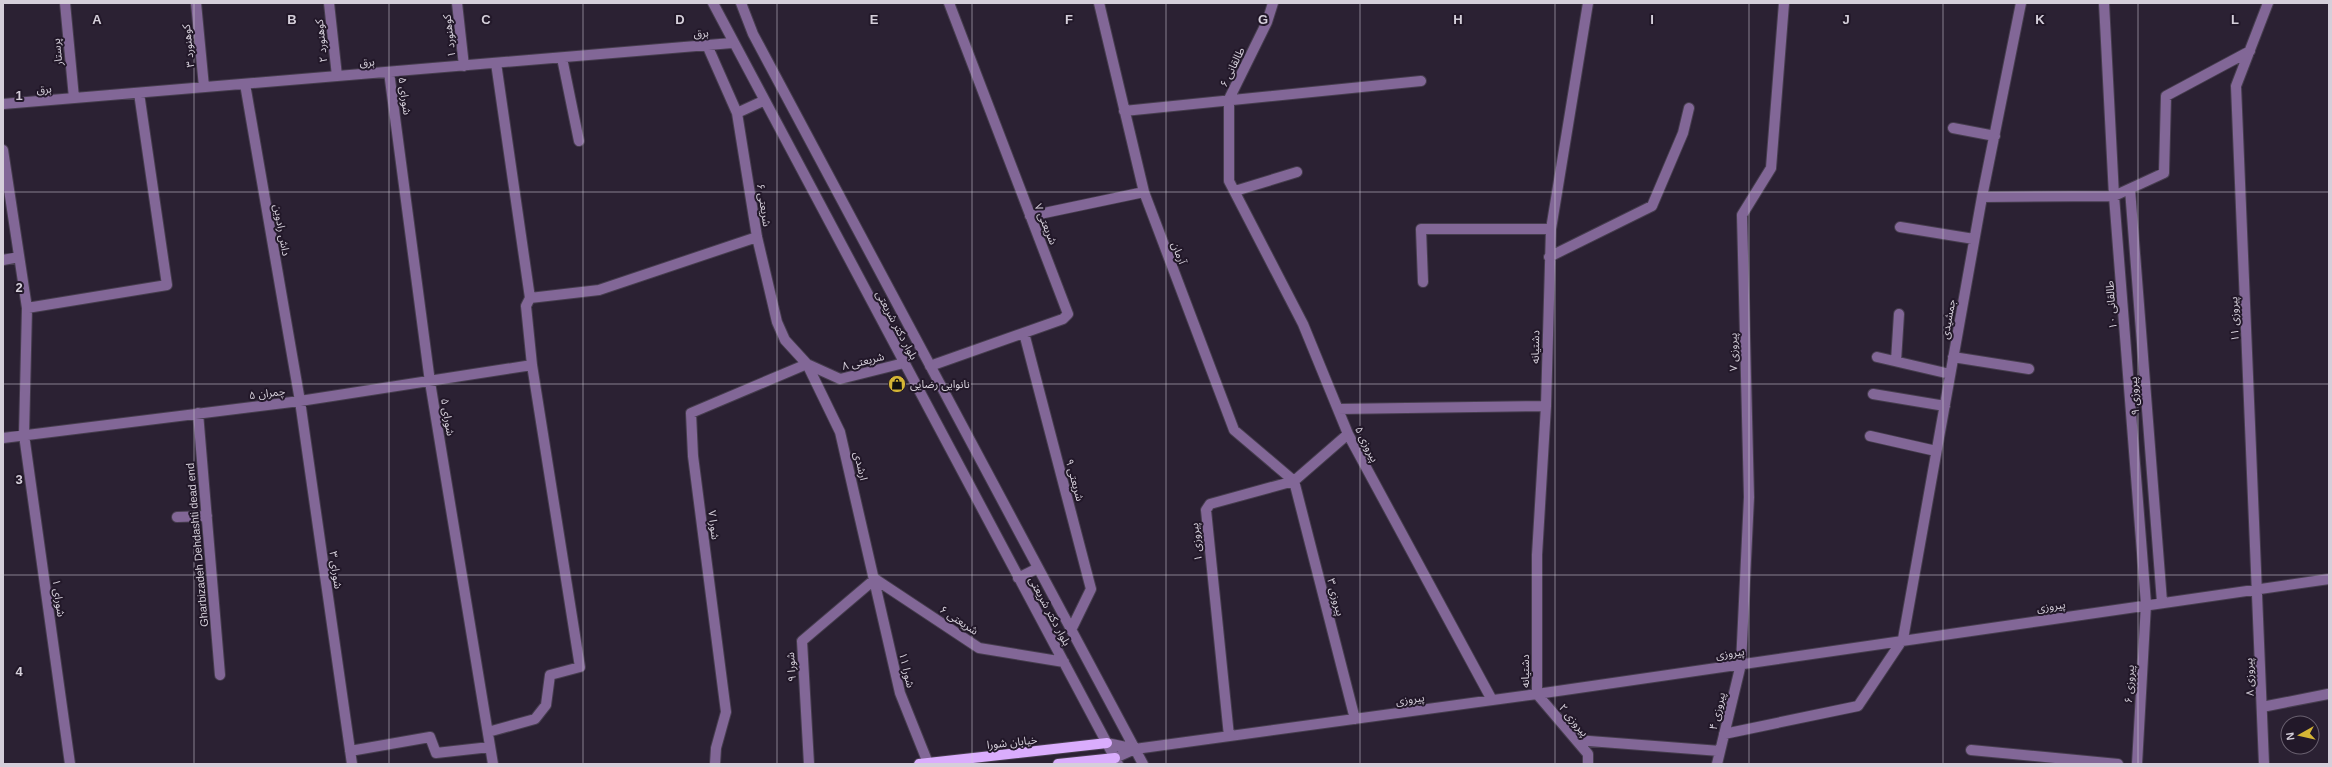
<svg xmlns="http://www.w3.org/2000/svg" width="2332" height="767" viewBox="0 0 2332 767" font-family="Arial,'Noto Sans Arabic',sans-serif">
  <rect width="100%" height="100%" fill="#2b2133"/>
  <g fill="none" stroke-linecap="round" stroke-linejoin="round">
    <defs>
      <path id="minor" d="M65 3 74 98
        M196 3 204 87
        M329 3 337 76
        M457 3 464 66
        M713 3 1118 764
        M741 3 753 34 1143 764
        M1099 3 1144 192 1234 430 1294 481 1355 719
        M1273 3 1267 22 1229 99V181L1303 324 1348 434 1492 700
        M2104 3 2114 196 2146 604 2137 764
        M707 45 737 113 757 237 777 322 785 340 807 364 840 432 900 693 928 763
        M562 58 579 141
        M389 72 430 382 493 764
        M245 84 300 401 352 764
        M3 104 732 43
        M1124 111 1421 81
        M737 113 763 101
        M1953 128 1995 136
        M3 150 27 308 24 435 70 764
        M2130 189 2162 602
        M1235 191 1297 172
        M1982 197 2114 196 2164 173 2166 96 2250 51
        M1030 216 1144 192
        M1900 227 1974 239
        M1549 257 1652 206 1683 133 1689 108
        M3 260 19 257
        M1423 282 1421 229H1551
        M530 298 599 290 757 237
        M27 308 167 285 139 93
        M1024 333 1091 589 1071 630
        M1877 357 1950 374
        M1953 357 2029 369
        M1896 361 1899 314
        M807 364 840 379 904 363
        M930 366 1063 319 1068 314 949 3
        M1873 394 1945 406
        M1338 409 1546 406
        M198 413 220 675
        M1870 436 1936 451
        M3 438 300 401 532 365
        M177 517 207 516
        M1018 578 1038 568
        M875 579 979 648 1064 662
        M2262 707 2328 694
        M488 732 535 719 546 705 550 675 580 667 532 365 526 306 530 298 496 63
        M1724 734 1858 706 1903 639 1982 197 2021 3
        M1229 736 1206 510 1210 504 1294 481 1348 434
        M1576 740 1720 751
        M1107 743 1135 749
        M1971 750 2118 764
        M350 751 430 737 436 753 490 747
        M1115 758 1135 749 1537 694 2329 579
        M715 764 716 748 726 712 693 456 691 413 807 364
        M809 764 802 641 875 579
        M1588 764V754L1537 694V555L1546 406 1551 229 1588 3
        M1717 764 1741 664 1749 497 1742 215 1771 168 1784 3
        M2264 764 2236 86 2268 3"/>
      <path id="major" d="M919 764 1107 743
        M1058 764 1115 758"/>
    </defs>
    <use href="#minor" stroke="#463d4e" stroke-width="12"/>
    <use href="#major" stroke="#463d4e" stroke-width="12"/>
    <use href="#minor" stroke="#826797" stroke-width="10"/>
    <use href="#major" stroke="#daadfd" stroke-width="10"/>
  </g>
  <path fill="none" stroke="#d5cfda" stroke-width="1" stroke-opacity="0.55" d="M194 3V764M389 3V764M583 3V764M777 3V764M972 3V764M1166 3V764M1360 3V764M1555 3V764M1749 3V764M1943 3V764M2138 3V764M3 192H2329M3 384H2329M3 575H2329"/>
  <defs>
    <symbol id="shop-disc" viewBox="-11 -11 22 22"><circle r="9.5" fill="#d5b535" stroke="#221829"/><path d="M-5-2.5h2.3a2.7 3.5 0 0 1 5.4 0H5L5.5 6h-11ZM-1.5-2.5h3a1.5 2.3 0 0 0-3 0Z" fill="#111"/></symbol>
  </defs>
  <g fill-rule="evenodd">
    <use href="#shop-disc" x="887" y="374" width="20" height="20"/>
  </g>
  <g text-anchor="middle" stroke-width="4" stroke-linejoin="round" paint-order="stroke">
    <g font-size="11" fill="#d5cfda" stroke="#221829">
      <text transform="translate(701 33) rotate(-5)" y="4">برق</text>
      <text transform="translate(449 36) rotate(-97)" y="4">کوهنورد ۱</text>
      <text transform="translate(321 41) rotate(-96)" y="4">کوهنورد ۲</text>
      <text transform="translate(188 46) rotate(-96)" y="4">کوهنورد ۳</text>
      <text transform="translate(57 52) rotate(-96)" y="4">پرستار</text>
      <text transform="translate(367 62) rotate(-5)" y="4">برق</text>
      <text transform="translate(1232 67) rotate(-64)" y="4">طالقانی ۶</text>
      <text transform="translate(44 89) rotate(-5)" y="4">برق</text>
      <text transform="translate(405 96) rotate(82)" y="4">شورای ۵</text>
      <text transform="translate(764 205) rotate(81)" y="4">شریعتی ۶</text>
      <text transform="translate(1046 224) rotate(68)" y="4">شریعتی ۷</text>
      <text transform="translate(282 230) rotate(80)" y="4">داش رادوین</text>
      <text transform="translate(1179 253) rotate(69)" y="4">آرمان</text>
      <text transform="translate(2111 305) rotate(-94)" y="4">طالقانی ۱۰</text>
      <text transform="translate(1948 319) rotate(-80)" y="4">جمشیدی</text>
      <text transform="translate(2234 319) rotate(-92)" y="4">پیروزی ۱۱</text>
      <text transform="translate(897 325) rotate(62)" y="4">بلوار دکتر شریعتی</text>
      <text transform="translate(1535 347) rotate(-89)" y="4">دشتیانه</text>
      <text transform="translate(1733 352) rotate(-91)" y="4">پیروزی ۷</text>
      <text transform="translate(863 361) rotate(-14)" y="4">شریعتی ۸</text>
      <text transform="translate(267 393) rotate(-7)" y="4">چمران ۵</text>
      <text transform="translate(2134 396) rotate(-94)" y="4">پیروزی ۹</text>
      <text transform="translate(448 417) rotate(81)" y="4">شورای ۵</text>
      <text transform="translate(1367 444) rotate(63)" y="4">پیروزی ۵</text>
      <text transform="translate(861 466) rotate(77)" y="4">ارشدی</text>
      <text transform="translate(1075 480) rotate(75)" y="4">شریعتی ۹</text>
      <text transform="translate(714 525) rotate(83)" y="4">شورا ۷</text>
      <text transform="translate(1196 542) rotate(-96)" y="4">پیروزی ۱</text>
      <text transform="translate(197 545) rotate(-95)" y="4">Gharbizadeh Dehdashti dead end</text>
      <text transform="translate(336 570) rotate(82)" y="4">شورای ۳</text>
      <text transform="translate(1336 597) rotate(75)" y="4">پیروزی ۳</text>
      <text transform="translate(59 598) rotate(82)" y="4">شورای ۱</text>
      <text transform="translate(2051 606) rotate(-8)" y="4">پیروزی</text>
      <text transform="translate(1050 611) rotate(62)" y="4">بلوار دکتر شریعتی</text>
      <text transform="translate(959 620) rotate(33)" y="4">شریعتی ۶</text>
      <text transform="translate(1730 653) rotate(-8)" y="4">پیروزی</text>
      <text transform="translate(791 667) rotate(-94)" y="4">شورا ۹</text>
      <text transform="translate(907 670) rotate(77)" y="4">شورا ۱۱</text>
      <text transform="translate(1525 671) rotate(-90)" y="4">دشتیانه</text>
      <text transform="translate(2249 677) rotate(-92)" y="4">پیروزی ۸</text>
      <text transform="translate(2129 684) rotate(-87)" y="4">پیروزی ۶</text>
      <text transform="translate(1410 699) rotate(-8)" y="4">پیروزی</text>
      <text transform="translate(1717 711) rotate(-77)" y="4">پیروزی ۴</text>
      <text transform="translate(1574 720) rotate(50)" y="4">پیروزی ۲</text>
      <text transform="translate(1012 742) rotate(-6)" y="4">خیابان شورا</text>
    </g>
    <g font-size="11" fill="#d5cfda" stroke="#221829" text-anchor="start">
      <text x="910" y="388">نانوایی رضایی</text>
    </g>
  </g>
  <g font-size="13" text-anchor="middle" font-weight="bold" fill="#d5cfda" stroke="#221829" stroke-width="4" stroke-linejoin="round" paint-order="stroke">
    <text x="97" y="24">A</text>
    <text x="292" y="24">B</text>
    <text x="486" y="24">C</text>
    <text x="680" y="24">D</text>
    <text x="874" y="24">E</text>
    <text x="1069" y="24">F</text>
    <text x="1263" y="24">G</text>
    <text x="1458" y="24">H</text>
    <text x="1652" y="24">I</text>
    <text x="1846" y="24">J</text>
    <text x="2040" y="24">K</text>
    <text x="2235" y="24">L</text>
    <text x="19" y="100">1</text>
    <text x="19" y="292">2</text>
    <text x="19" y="484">3</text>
    <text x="19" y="676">4</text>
  </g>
  <rect width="2332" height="767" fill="none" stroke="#d5cfda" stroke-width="8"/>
  <g transform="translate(2300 735) rotate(262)"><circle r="19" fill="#221829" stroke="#6a6170"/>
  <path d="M0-3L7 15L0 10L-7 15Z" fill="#d5b535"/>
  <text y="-6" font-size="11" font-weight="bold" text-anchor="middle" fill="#d5cfda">N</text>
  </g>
</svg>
